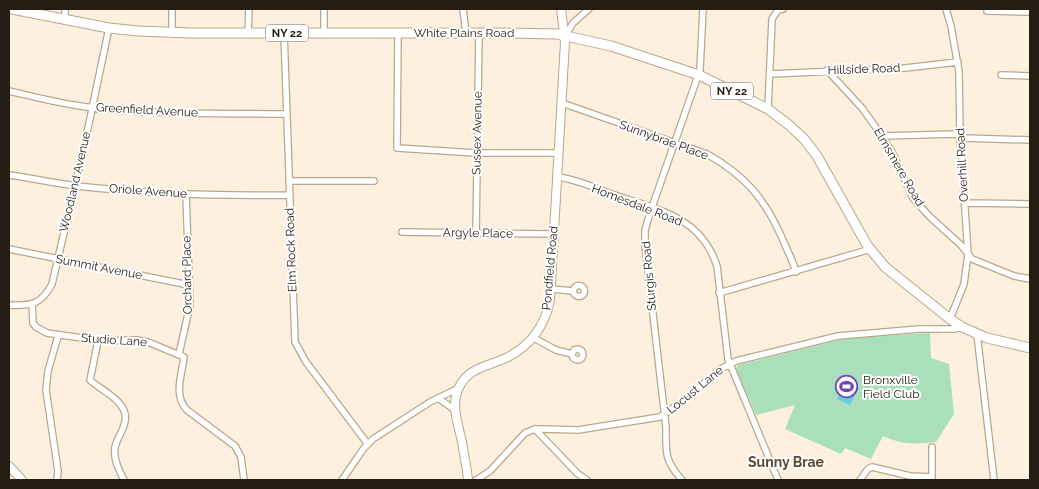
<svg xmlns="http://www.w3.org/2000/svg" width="1039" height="489" viewBox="0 0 1039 489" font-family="Raleway,sans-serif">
  <rect width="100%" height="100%" fill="#fdf0de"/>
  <path fill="#a9dfba" d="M930 333 931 358 949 364 954 414 936 442C914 444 903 445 883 436L871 459 845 448 841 454 785 429 795 405 756 415 736 369 738 365 848 338Z"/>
  <path fill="#67cce8" d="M844 381 859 387 850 405 837 399Z"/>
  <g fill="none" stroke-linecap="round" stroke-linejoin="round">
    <defs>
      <path id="street" d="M65 9V20
        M324 9V33
        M463 9 466 33
        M946 9 951 26 959 72 960 136 968 254 964 284 950 319
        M987 11 1030 12
        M172 32V9
        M248 33 249 9
        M284 33 295 342 306 362 367 443
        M398 33 397 148 476 153H559
        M565 36 573 23 589 9
        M827 70 862 108 882 136 893 154 913 198 929 216 961 245 972 259 1014 276 1030 279
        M770 74 905 68 958 62
        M1001 75 1030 76
        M9 91C35 97 61 104 87 107 153 115 220 113 286 114
        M562 103 707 154C746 176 765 199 783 240 787 250 793 261 796 272
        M768 109 772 19 778 10 783 9
        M882 136 956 134 964 138 1030 140
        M9 175C31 178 54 183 77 186 147 194 218 196 289 195
        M558 177C575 179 593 187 609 193 636 203 669 209 692 228 704 238 712 251 717 266L728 359 778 480
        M289 181H374
        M965 203 1030 204
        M402 232 553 234
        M476 233 479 33
        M9 249 189 285
        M573.5 291a5.5 5.5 0 1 1 11 0a5.5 5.5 0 1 1-11 0Z
        M551 289 573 291
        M719 293 871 249
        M32 304 33 323 36 327 47 333 103 341 137 340 148 342 184 357C182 374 173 396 187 410L235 446 241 457 244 480
        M9 305C31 306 41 305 52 284L84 147 109 28
        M977 334 994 480
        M532 337 556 350 572 354 573 358 577 360 581 359 583 356 582 351 578 349 574 350 572 354
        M98 341 90 380C100 389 112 394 120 404 133 420 119 432 115 447 113 459 119 470 124 480
        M179 354 190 305 186 194
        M438 398 455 410
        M535 429 578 474 587 480
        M932 447V480
        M57 480 58 471 46 390 48 371 58 336
        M342 480 364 448 373 439 430 402 459 388
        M476 480 490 471 525 433 535 429H544L578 430 660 417 690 396 719 370 736 361 838 336 919 329H955L962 327
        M682 480C664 460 666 452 666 427L645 245V230L650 213 700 70 703 9
        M860 480 868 469 872 467 910 476 932 477"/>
      <path id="secondary" d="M9 466 22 480
        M468 480C467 468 464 455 462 442 459 428 453 411 456 396 463 367 486 368 508 357 531 345 545 325 550 300L565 42 561 9"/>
      <path id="primary" d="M12 9 109 28 138 31 191 33H507L557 34 611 46 699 75 768 109 789 125 804 139 817 156 867 245 885 267 950 319 962 327 987 338 1030 348"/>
    </defs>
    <use href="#street" stroke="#baa78a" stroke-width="8"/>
    <use href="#secondary" stroke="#baa78a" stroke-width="10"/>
    <use href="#primary" stroke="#baa78a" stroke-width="11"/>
    <use href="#street" stroke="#fff" stroke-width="5.5"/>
    <use href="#secondary" stroke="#fff" stroke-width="8"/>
    <use href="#primary" stroke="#fff" stroke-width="9"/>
  </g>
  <defs>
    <symbol id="stadium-ring" viewBox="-11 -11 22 22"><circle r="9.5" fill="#fff" stroke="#7244bc" stroke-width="1.5"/><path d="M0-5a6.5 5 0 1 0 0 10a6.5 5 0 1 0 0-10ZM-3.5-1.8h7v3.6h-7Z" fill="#7244bc"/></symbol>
  </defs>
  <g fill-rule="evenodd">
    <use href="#stadium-ring" x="834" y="374" width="25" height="25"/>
  </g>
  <g text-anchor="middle" stroke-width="4" stroke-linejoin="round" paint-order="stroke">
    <g fill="#fff" stroke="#666159" stroke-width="1">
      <rect x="266" y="24.5" width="42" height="17" rx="4"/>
      <rect x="711" y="82.5" width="42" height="17" rx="4"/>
    </g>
    <g font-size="11" font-weight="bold" fill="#251d12">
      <text x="287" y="37">NY 22</text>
      <text x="732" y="95">NY 22</text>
    </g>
    <g font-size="12" fill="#251d12" stroke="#fff">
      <text x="464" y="37">White Plains Road</text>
      <text transform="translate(864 69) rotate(-2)" y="4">Hillside Road</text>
      <text transform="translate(147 110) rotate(3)" y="4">Greenfield Avenue</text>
      <text transform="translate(477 133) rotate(-89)" y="4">Sussex Avenue</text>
      <text transform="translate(664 140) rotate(20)" y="4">Sunnybrae Place</text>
      <text transform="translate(962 165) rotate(-93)" y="4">Overhill Road</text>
      <text transform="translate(899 167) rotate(60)" y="4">Elmsmere Road</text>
      <text transform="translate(75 182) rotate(-77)" y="4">Woodland Avenue</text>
      <text transform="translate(148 191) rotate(4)" y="4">Oriole Avenue</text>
      <text transform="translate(637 205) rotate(21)" y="4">Homesdale Road</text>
      <text transform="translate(478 233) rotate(1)" y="4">Argyle Place</text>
      <text transform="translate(291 250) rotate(-92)" y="4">Elm Rock Road</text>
      <text transform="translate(99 267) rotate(11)" y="4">Summit Avenue</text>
      <text transform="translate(550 268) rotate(-85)" y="4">Pondfield Road</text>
      <text transform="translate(187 275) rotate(-91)" y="4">Orchard Place</text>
      <text transform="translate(649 276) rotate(-95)" y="4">Sturgis Road</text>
      <text transform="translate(114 340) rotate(4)" y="4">Studio Lane</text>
      <text transform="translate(695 390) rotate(-39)" y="4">Locust Lane</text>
    </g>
    <g font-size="12" fill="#251d12" stroke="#fff" text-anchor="start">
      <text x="863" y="384">Bronxville<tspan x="863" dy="14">Field Club</tspan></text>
    </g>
    <g font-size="14" font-weight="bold" fill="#5b4a30" stroke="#fff">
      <text x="786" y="467">Sunny Brae</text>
    </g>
  </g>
  <rect width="1039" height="489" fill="none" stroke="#251d12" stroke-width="20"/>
</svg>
